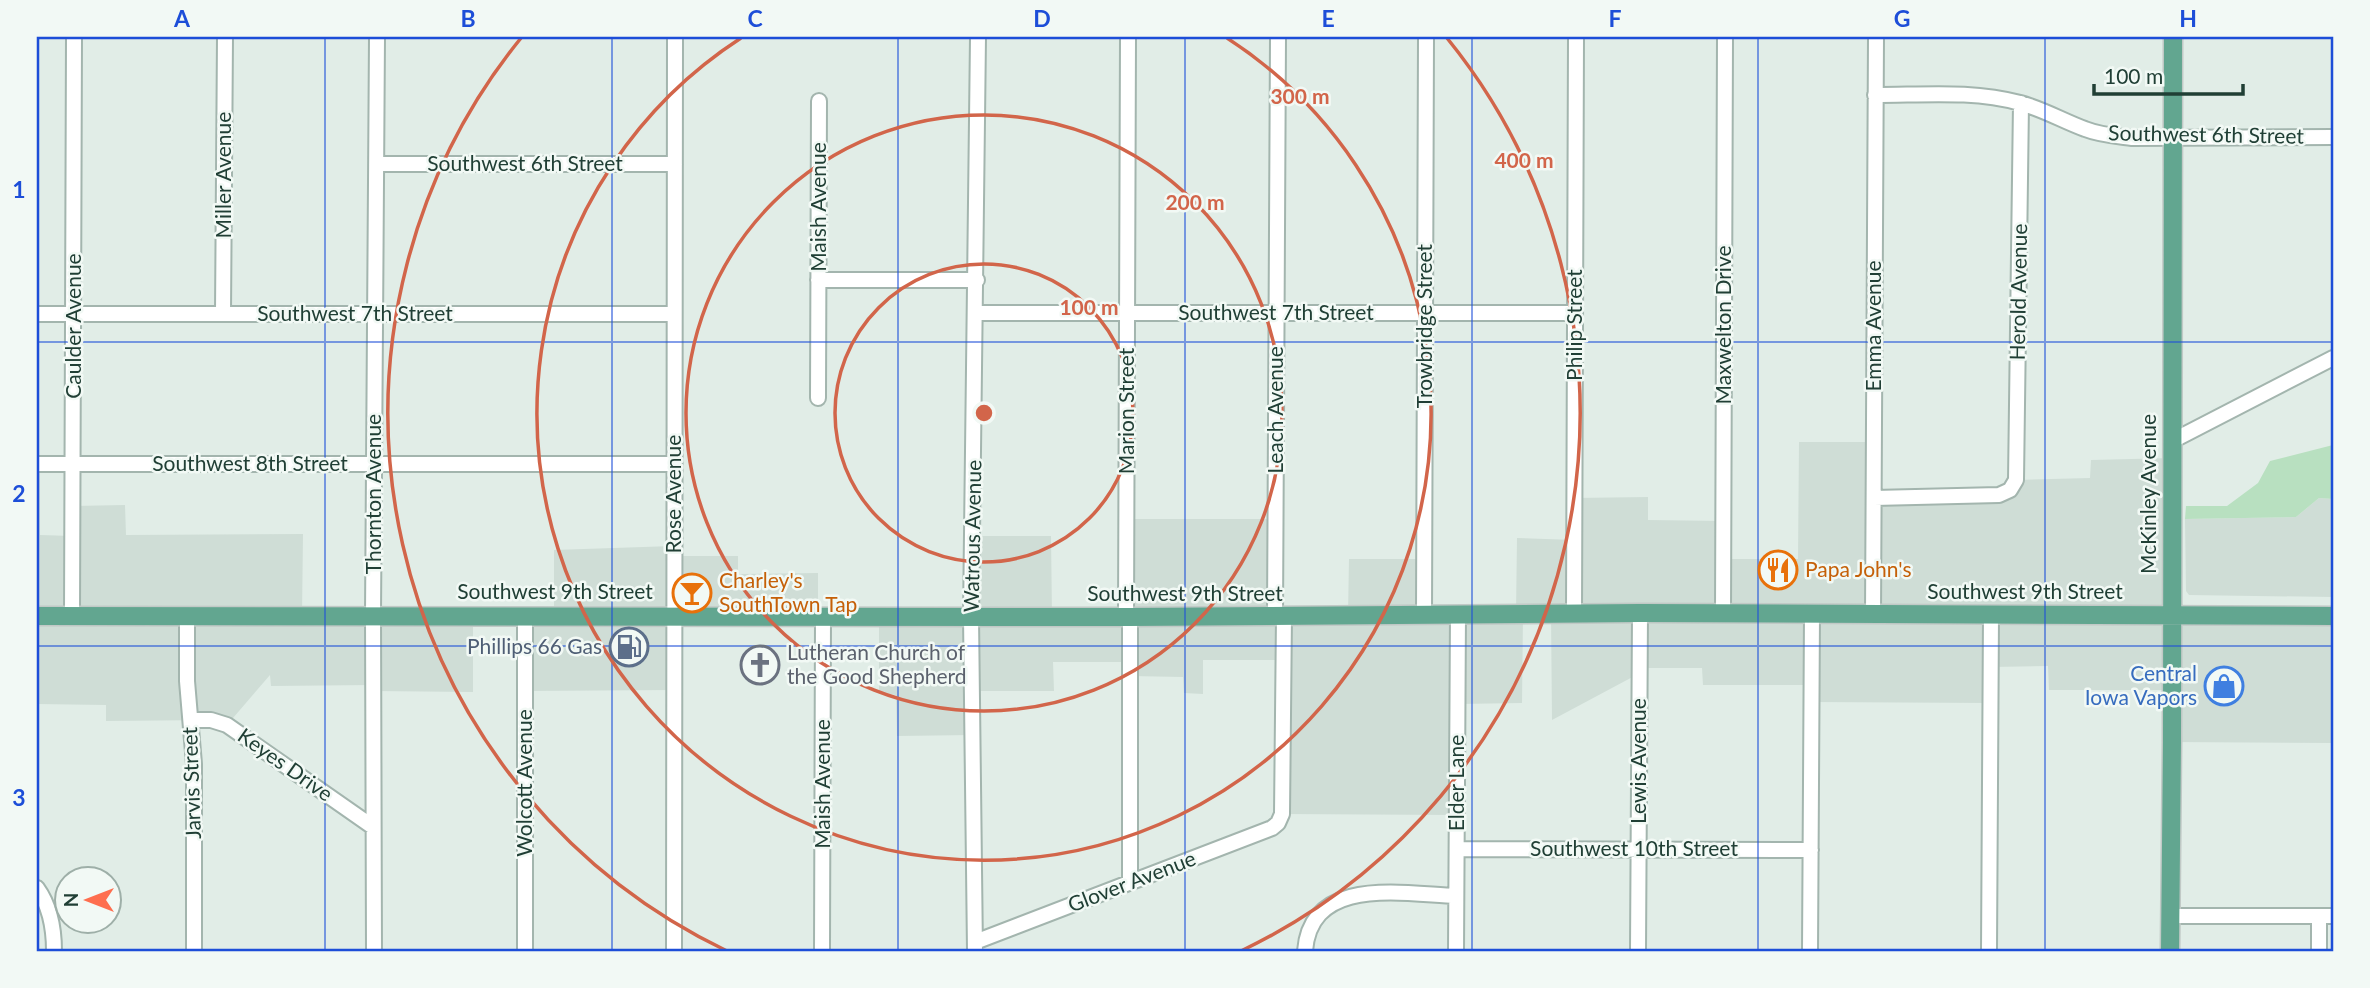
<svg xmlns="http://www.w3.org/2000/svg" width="2370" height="988" viewBox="0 0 2370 988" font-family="Lato,sans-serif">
  <rect width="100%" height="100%" fill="#e1ede7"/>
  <path fill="#cfddd6" d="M1799 442H1874V498L1999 495 2016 480 2090 478 2091 460 2172 458V615L2333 616V743L2172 742V690H2049L2048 666 1991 667 1990 703 1812 702 1811 685H1703L1702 668H1640V673L1552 720 1551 614H1523L1522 703 1458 704 1457 815 1282 814 1283 660H1203V694L1184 693 1183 677 1130 676 1129 662H1053L1054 691H972V735L897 736 896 695 879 693V616L971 617 973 536H1051L1052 617H1126L1127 519H1276L1275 616 1348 615 1349 559H1424V614L1516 613 1517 538 1574 540V498L1648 497V520L1723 521 1724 559H1798Z
    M37 464H40V535L72 536 73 506 125 505 126 535 303 534 302 615H473V692L373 691 372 685 271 686 270 675 227 725 211 720 106 721V705L37 704Z
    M2319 498 2333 499V597L2189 595 2186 591 2185 519 2296 517Z
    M673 546 674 556H738V574L818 573V616H673V690L525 691V615H554V550Z"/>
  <path fill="#b8e0c0" d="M2333 445V499L2319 498 2296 517 2185 519 2186 506H2227L2258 483 2270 461Z"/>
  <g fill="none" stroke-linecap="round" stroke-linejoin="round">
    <defs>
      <path id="minor" d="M1875 95C1924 95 1973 90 2020 103 2043 109 2063 121 2085 129 2100 135 2116 136 2132 138L2333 137
        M376 164H675
        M818 280H977
        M223 313 225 37
        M976 313H1575
        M37 314H674
        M818 398 819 101
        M2172 441 2333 358
        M37 464H674
        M1874 498 1999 495 2010 490 2016 480 2021 103
        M1574 613 1576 37
        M1424 614 1426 37
        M1723 614 1725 37
        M72 615 74 37
        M187 615V681L194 764V951
        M1873 615 1876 37
        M1275 616 1278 37
        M1126 617 1128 37
        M1130 617V882
        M191 720H211L227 725 373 827
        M1457 849 1811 850
        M37 888C50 906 54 930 54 951
        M2170 916H2333
        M975 942 1272 828 1278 823 1282 814 1284 616
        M374 951 373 615 377 37
        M525 951V615
        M674 951 675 37
        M822 951 823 616
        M975 951 971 617 978 37
        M1305 951C1311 875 1403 894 1456 896
        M1456 951 1458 614
        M1638 951 1640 613
        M1810 951 1812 614
        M1989 951 1991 615
        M2319 951V916"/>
      <path id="major" d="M37 616 1130 617 1640 613 2333 616
        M2170 951 2172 742 2173 37"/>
    </defs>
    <use href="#minor" stroke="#a3b5ae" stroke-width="18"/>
    <use href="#major" stroke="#c1c9c6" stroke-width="21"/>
    <use href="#minor" stroke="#fff" stroke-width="14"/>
    <use href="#major" stroke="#62a690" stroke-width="18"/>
  </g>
  <path fill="none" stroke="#1d4ed8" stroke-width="2" stroke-opacity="0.55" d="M325 37V951M612 37V951M898 37V951M1185 37V951M1472 37V951M1758 37V951M2045 37V951M37 342H2333M37 646H2333"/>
  <g fill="none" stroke="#d2654a" stroke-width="3.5">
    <circle cx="984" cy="413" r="149"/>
    <circle cx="984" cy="413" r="298"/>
    <path d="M1227 38A447 447 0 1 1 741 38"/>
    <path d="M727 951A596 596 0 0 1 521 38M1447 38A596 596 0 0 1 1241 951"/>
  </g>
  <defs>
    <symbol id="restaurant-ring" viewBox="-11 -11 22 22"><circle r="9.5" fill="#f2f9f5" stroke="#e8710a" stroke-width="1.5"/><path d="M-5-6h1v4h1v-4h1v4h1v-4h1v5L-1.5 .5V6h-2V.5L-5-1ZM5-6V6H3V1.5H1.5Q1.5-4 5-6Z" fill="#e8710a"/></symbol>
    <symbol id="bar-ring" viewBox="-11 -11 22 22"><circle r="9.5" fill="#f2f9f5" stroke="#e8710a" stroke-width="1.5"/><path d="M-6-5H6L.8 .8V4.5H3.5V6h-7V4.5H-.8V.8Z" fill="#e8710a"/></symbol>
    <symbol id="fuel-ring" viewBox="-11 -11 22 22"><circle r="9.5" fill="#f2f9f5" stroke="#5c6f8a" stroke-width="1.5"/><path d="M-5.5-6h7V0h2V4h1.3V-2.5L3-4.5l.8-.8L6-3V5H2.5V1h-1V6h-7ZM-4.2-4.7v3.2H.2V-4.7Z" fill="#5c6f8a"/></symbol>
    <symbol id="church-ring" viewBox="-11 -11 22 22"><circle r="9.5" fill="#f2f9f5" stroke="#6b7280" stroke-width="1.5"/><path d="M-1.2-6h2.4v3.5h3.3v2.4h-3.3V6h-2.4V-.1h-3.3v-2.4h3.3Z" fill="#6b7280"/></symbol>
    <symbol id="shop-ring" viewBox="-11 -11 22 22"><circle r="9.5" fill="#f2f9f5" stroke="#3f7fe0" stroke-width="1.5"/><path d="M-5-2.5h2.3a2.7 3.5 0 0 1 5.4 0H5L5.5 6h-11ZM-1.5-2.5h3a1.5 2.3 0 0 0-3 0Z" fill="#3f7fe0"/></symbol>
  </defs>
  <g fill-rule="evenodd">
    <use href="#restaurant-ring" x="1756" y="548" width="44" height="44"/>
    <use href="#bar-ring" x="670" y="571" width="44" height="44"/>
    <use href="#fuel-ring" x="607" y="625" width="44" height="44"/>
    <use href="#church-ring" x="738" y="643" width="44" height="44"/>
    <use href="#shop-ring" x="2202" y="664" width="44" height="44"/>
  </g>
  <g text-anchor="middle" stroke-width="5" stroke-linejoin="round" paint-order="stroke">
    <g font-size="21" fill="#203f35" stroke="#f2f9f5">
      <text transform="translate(2206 135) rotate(1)" y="7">Southwest 6th Street</text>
      <text x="525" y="171">Southwest 6th Street</text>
      <text transform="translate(224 175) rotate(-90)" y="7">Miller Avenue</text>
      <text transform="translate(819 207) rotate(-90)" y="7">Maish Avenue</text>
      <text transform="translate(2019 292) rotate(-89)" y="7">Herold Avenue</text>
      <text x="1276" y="320">Southwest 7th Street</text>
      <text x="355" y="321">Southwest 7th Street</text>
      <text transform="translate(1575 325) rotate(-90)" y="7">Philip Street</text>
      <text transform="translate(1724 325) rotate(-90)" y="7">Maxwelton Drive</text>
      <text transform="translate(74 326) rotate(-90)" y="7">Caulder Avenue</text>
      <text transform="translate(1425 326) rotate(-90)" y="7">Trowbridge Street</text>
      <text transform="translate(1874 326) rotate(-90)" y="7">Emma Avenue</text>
      <text transform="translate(1276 410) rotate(-90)" y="7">Leach Avenue</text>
      <text transform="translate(1127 411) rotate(-90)" y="7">Marion Street</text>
      <text x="250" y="471">Southwest 8th Street</text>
      <text transform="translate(374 494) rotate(-90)" y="7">Thornton Avenue</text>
      <text transform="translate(674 494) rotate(-90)" y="7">Rose Avenue</text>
      <text transform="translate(2149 494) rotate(-90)" y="7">McKinley Avenue</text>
      <text transform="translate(973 536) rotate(-89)" y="7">Watrous Avenue</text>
      <text x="555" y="599">Southwest 9th Street</text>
      <text x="2025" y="599">Southwest 9th Street</text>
      <text x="1185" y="601">Southwest 9th Street</text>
      <text transform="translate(1639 761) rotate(-90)" y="7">Lewis Avenue</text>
      <text transform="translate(285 765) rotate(35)" y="7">Keyes Drive</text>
      <text transform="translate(192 783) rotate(-92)" y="7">Jarvis Street</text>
      <text transform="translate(525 783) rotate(-90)" y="7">Wolcott Avenue</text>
      <text transform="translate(1457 783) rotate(-90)" y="7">Elder Lane</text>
      <text transform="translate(823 784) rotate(-90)" y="7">Maish Avenue</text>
      <text x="1634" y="856">Southwest 10th Street</text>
      <text transform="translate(1132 882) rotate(-21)" y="7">Glover Avenue</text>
    </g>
    <g font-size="21" fill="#c56008" stroke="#f2f9f5" text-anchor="start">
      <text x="1805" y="577">Papa John's</text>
      <text x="719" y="588">Charley's<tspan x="719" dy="24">SouthTown Tap</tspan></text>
    </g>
    <g font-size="21" fill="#4e5e75" stroke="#f2f9f5" text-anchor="end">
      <text x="602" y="654">Phillips 66 Gas</text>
    </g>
    <g font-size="21" fill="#5b616d" stroke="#f2f9f5" text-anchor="start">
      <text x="787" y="660">Lutheran Church of<tspan x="787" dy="24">the Good Shepherd</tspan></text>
    </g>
    <g font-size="21" fill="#366cbe" stroke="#f2f9f5" text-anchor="end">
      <text x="2197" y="681">Central<tspan x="2197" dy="24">Iowa Vapors</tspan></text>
    </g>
  </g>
  <circle cx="984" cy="413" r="10" fill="#d2654a" stroke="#f2f9f5" stroke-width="3.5"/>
  <g font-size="21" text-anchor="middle" font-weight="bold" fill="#d2654a" stroke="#f2f9f5" stroke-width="5" stroke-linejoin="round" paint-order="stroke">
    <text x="1300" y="104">300 m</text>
    <text x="1524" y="168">400 m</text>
    <text x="1195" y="210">200 m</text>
    <text x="1089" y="315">100 m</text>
  </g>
  <rect width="2370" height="988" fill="none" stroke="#f2f9f5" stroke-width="77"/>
  <g transform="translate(88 900) rotate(270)"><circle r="33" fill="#f2f9f5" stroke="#9eafa8" stroke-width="2"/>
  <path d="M0-5L12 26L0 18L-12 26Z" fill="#fe6e4f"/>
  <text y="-10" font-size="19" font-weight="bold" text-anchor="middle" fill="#203f35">N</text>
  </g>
  <path d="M2094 84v10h149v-10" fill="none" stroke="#203f35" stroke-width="3.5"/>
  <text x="2104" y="84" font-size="21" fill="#203f35" stroke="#f2f9f5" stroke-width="5" paint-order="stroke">100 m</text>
  <rect x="38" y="38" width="2294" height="912" fill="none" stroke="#1d4ed8" stroke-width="2.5"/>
  <g font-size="23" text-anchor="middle" font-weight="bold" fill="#1d4ed8">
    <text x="182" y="27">A</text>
    <text x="468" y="27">B</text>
    <text x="755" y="27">C</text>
    <text x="1042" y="27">D</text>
    <text x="1328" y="27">E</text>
    <text x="1615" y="27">F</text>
    <text x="1902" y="27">G</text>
    <text x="2188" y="27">H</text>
    <text x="19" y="198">1</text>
    <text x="19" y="502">2</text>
    <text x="19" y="806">3</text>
  </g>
</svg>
